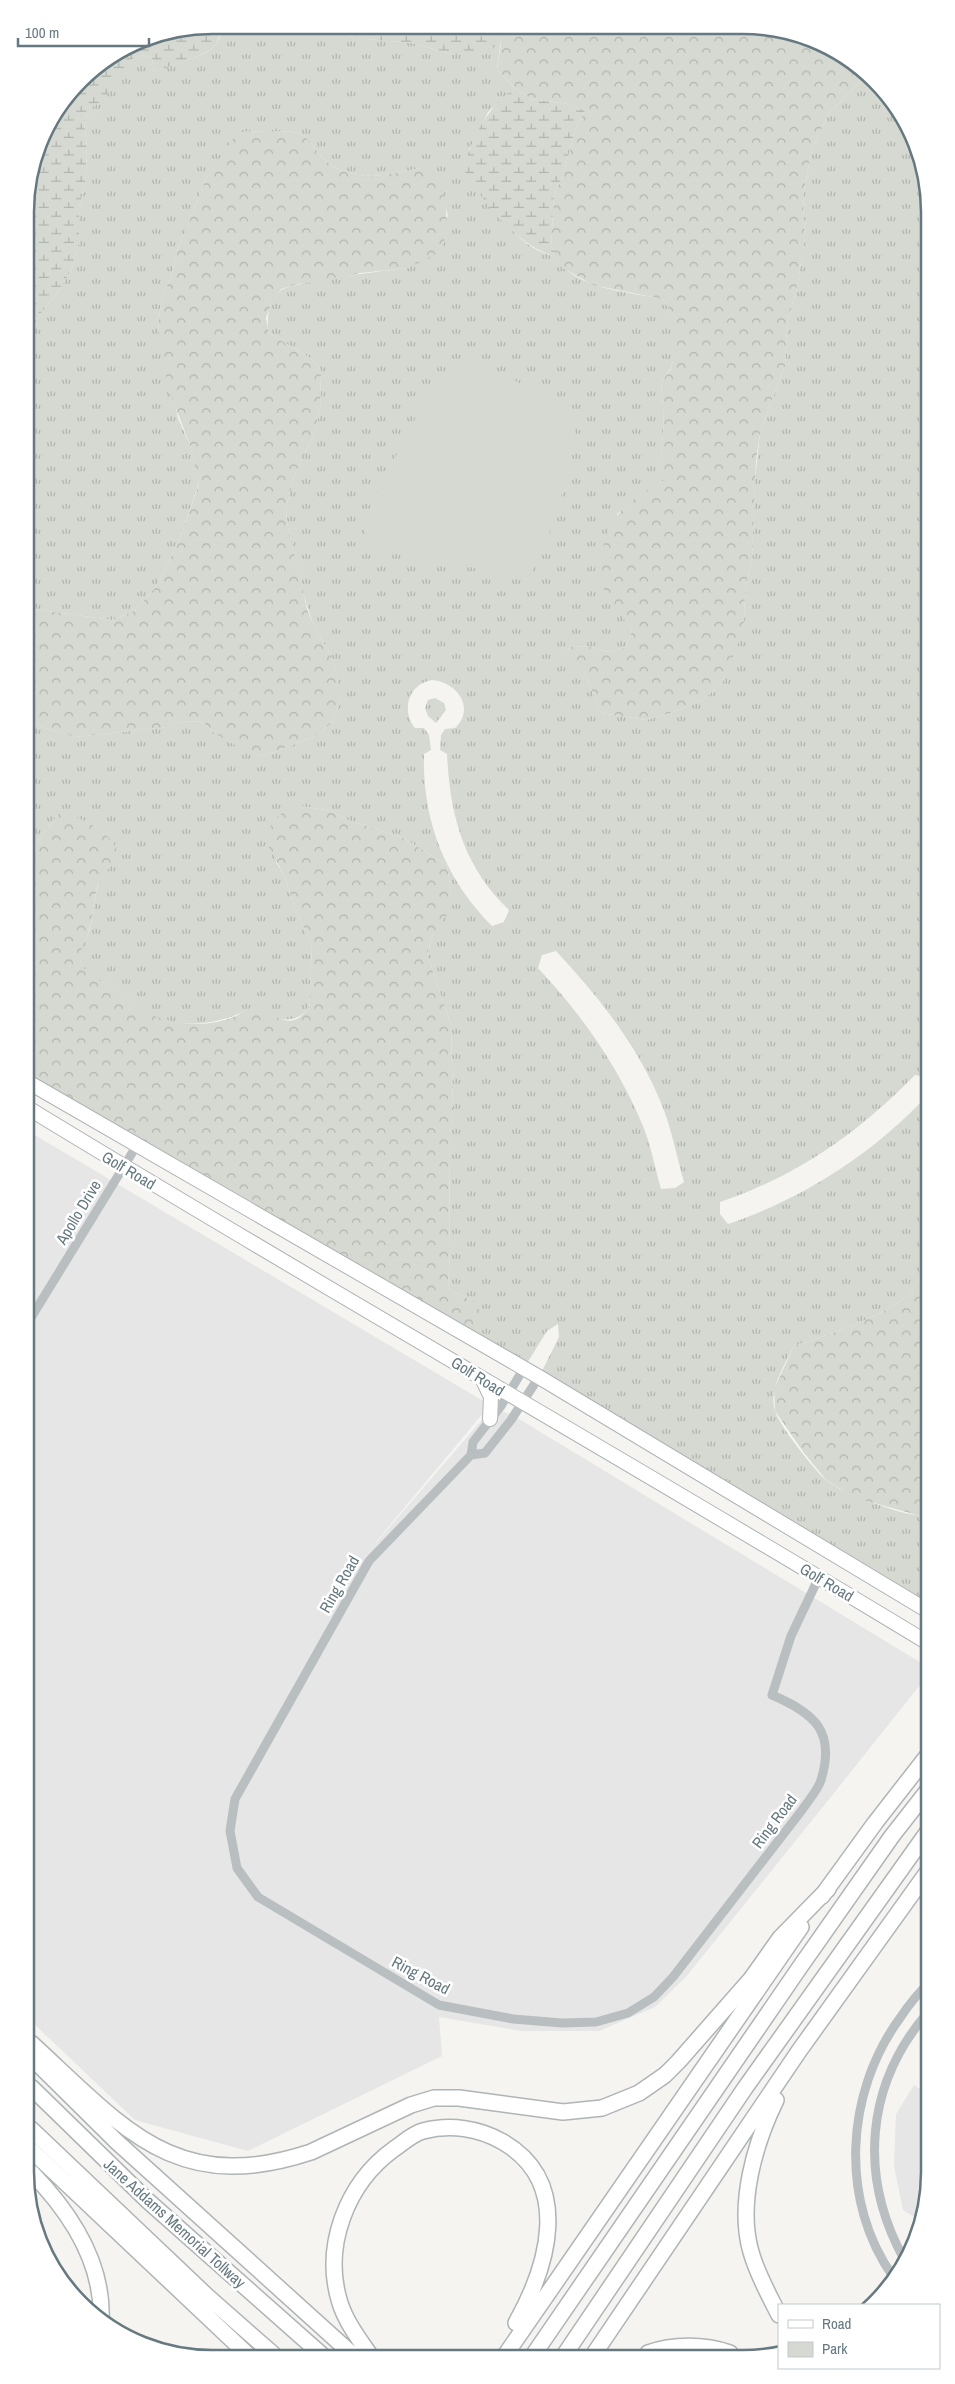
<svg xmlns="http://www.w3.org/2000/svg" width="955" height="2384" viewBox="0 0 955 2384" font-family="'Archivo Narrow',sans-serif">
  <defs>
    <pattern id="grass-tufts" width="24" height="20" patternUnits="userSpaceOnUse" patternTransform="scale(1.25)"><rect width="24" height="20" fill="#d5d9d1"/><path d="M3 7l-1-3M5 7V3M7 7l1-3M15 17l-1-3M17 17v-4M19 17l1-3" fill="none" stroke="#b1b5af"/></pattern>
    <pattern id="forest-crowns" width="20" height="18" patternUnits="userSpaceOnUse" patternTransform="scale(1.25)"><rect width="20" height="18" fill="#d5d9d1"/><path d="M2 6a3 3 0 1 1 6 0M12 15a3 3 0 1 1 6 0" fill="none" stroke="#b1b5af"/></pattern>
    <pattern id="wetland-marsh" width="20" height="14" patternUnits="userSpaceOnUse" patternTransform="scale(1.25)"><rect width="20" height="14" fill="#d5d9d1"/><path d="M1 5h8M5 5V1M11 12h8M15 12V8" fill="none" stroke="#b1b5af"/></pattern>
  </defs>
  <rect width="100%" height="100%" fill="#f5f4f1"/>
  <path fill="#e5e6e5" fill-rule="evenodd" d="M28 1131 490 1405 519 1419 928 1667V1675L834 1793 685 1978 655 2007 599 2031H522L439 2017 442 2056 248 2151 135 2120 31 2021ZM489 1406 486 1415 375 1544V1543Z
    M914 2085 929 2095 930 2185 921 2221 903 2210 894 2166 896 2114Z"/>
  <path fill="url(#grass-tufts)" fill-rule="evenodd" d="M222 25 310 26 366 39 413 43 453 55 469 54 500 46 497 70 515 88 488 112 469 150C489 193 505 245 557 257 572 289 631 292 662 299L676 318 677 346 671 368 661 382 664 426 661 454 665 480 636 498 617 514 622 614 632 631 626 647 609 652 591 647 573 646 564 653 585 674 601 713 646 720 673 712 701 701 722 683 744 622 745 590 752 561 755 481 760 432 785 366 787 323 797 288 805 238 803 196 812 149 829 113 868 74C897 95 911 132 924 163L926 1077 915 1075C857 1134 799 1175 720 1202V1214L728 1224C804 1198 871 1155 926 1097L927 1248C925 1262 922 1277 914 1288 897 1313 824 1336 794 1346 785 1365 768 1389 775 1411 779 1425 815 1471 827 1481 844 1494 908 1518 928 1516V1609L539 1377 559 1337 558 1324 547 1331 524 1368 468 1335 473 1301 448 1289 450 1252 449 1142 453 1110 451 1025 427 954 433 934 451 893 447 865 403 838 348 820 331 811 300 806 276 862 284 875 293 903 312 946 309 1008C292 1029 269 1016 248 1009 216 1027 174 1029 141 1011 133 1006 129 997 121 993 111 987 85 975 81 964 77 953 85 941 89 931 95 914 92 896 101 879 105 870 112 862 117 853 109 828 82 820 59 813L27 857V719L41 727 75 737 167 727 185 721 203 722 213 732 257 756 275 752 320 734 333 721 340 703 338 683 333 659 313 624 302 590 287 523 286 507 295 474 314 434 320 410 321 370 310 358 269 333C266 318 268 303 280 291 289 282 390 270 408 268L448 216 444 202 421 168C389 175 354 184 326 161 315 153 313 140 300 134 288 129 257 132 243 132L207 177 178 249 171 277 162 297 158 324 164 354 178 418 190 445 199 483 179 541 156 587 134 611 112 620 27 608 26 344 41 313 60 289 72 268 79 242V208L86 177 87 147 84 121 92 107 132 59 142 55 152 58 154 72C170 65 207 57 216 44 220 40 221 31 222 25ZM432 680C457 682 476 708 455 728L445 729 441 735 440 750 447 754C450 815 463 866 509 910L504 922 492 926C445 879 422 820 424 754L431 750 429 735 424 728H415C401 711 408 684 432 680ZM556 951C597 995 635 1042 659 1098 671 1125 676 1154 684 1182L675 1188 661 1189C655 1168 651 1146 643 1126 618 1066 582 1015 538 968L542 955Z
    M435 698 444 703 446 710 436 723 428 716 425 708 428 700Z"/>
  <path fill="url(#forest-crowns)" d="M521 27 780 29 826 44 868 74 829 113 812 149 803 196 805 238 797 288 787 323 785 366 760 432 756 462 752 561 745 590 744 622 736 650 722 683 701 701 673 712 646 720 601 713 585 674 563 663 564 653 573 646 591 647 609 652 626 647 632 631C624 617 603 595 600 579 598 571 600 560 602 552 611 510 630 501 664 480L661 454 664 425 661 382 671 369 676 346V318L662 299 593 285 561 267 551 246 554 195 563 175 575 130 585 111 569 104 531 99 515 88 497 70 502 36Z
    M242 132C257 132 288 129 300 134 313 140 315 153 326 161 354 184 389 175 421 168 450 184 450 223 442 251L408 268 360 273 336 279 298 284 281 289 271 304 266 318 269 333 310 358 321 370 320 410 314 434 295 474 286 507 287 523 307 609 313 624 333 659 339 686 340 703 333 721 320 734 275 752 257 756 241 749 213 732 203 722 185 721 168 727 75 737 41 727 27 719V608L112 620 134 611 156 587 179 541 199 484 190 445 167 385 158 324 162 297 171 277 178 249 207 177 232 140Z
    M300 806 331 811 348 820 403 838 447 865 451 893 449 912 433 934 427 954 451 1025 453 1110 449 1144 450 1252 448 1289 473 1301 483 1315 468 1335 28 1082 27 857 59 813C74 812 119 836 117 854 116 864 105 870 101 879 92 895 95 913 89 930 86 940 80 948 80 959 80 973 112 987 123 994 130 999 135 1007 142 1011 159 1019 180 1024 197 1024 211 1024 225 1021 238 1015 241 1013 244 1010 248 1009 270 1003 285 1039 309 1008L312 946 293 903 284 875 267 844 268 830 276 818 286 810Z
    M927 1248 928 1516 924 1517 856 1498 827 1481 804 1453 775 1411 774 1389 794 1346C824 1336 897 1313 914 1288 922 1277 925 1262 927 1248Z"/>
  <path fill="url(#wetland-marsh)" d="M211 25H222C221 31 219 39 216 44 208 56 169 66 154 72L152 58 142 55 132 59 102 102 92 107 84 121 87 147 86 178 79 208V242L72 268 60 289 41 313 26 344 25 199 44 129 88 71 140 39Z
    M310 26 521 27 502 37 500 46 469 55H453L413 43 366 39Z
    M515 88 531 99 569 104 585 111 575 130 563 175 554 195 551 246 557 257C519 248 483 203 464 170 472 136 486 109 515 88Z"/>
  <path fill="#d5d9d1" d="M467 362C492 368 569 402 575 429 578 441 572 455 569 466 563 490 557 514 548 536 542 552 534 566 527 582L447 561 433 565 372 547 366 540 364 528 367 513 430 389C441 375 449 367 467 362Z"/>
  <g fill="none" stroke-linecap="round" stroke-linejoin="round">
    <defs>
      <path id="major" d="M28 1082 539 1377 928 1611
        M28 1108C326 1290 630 1462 928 1643
        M483 1380 491 1397 490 1419"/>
      <path id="highway" d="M822 1896 875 1823 928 1755
        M31 2043C123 2127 175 2197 311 2152L411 2105 434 2098H459L563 2112 602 2108 639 2093 665 2075 678 2062 751 1979 780 1938 828 1889
        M31 2057 117 2142 353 2355
        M31 2087 148 2201 322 2355
        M776 2100C755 2143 737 2204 751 2252 757 2274 769 2295 779 2315
        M31 2129 208 2297 274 2355
        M31 2150 248 2355
        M31 2172C70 2212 104 2263 101 2321
        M648 2353C673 2344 704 2344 730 2353
        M506 2354 801 1927
        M534 2354 800 1967 892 1836 928 1790
        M565 2354 745 2088 929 1830
        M594 2354 799 2051 929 1870
        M370 2355C359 2339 346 2322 340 2303 322 2246 347 2183 394 2149 403 2143 412 2134 423 2131 450 2124 479 2128 503 2142 573 2183 548 2266 516 2323"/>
    </defs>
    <use href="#major" stroke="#adb3b6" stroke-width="16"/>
    <use href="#highway" stroke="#afb4b6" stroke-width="18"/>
    <path stroke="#b9bfc1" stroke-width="9" d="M29 1321 137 1145
      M524 1368 501 1406 473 1442 471 1455 369 1561 235 1799 230 1831 237 1868 258 1897 439 2005 513 2019 562 2023 596 2022 628 2013 654 1997 673 1977 802 1810C808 1801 818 1790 821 1780 836 1731 814 1713 772 1695L791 1636 819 1577
      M471 1455 485 1453 511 1420 539 1377
      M905 2261C858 2177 865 2084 929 2011
      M894 2278C839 2202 845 2093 900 2018 908 2006 918 1993 929 1983"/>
    <use href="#major" stroke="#fff" stroke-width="14"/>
    <use href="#highway" stroke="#fff" stroke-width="15"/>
  </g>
  <g text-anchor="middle" stroke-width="5" stroke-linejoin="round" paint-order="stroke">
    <g font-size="16" fill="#667980" stroke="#fff">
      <text transform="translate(129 1170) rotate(31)" y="6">Golf Road</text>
      <text transform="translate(78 1212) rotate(-59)" y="6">Apollo Drive</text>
      <text transform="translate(478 1376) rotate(32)" y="6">Golf Road</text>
      <text transform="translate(827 1582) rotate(31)" y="6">Golf Road</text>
      <text transform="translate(339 1584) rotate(-60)" y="6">Ring Road</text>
      <text transform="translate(774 1821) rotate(-53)" y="6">Ring Road</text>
      <text transform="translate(421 1975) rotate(28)" y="6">Ring Road</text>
      <text transform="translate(175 2223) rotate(42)" y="6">Jane Addams Memorial Tollway</text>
    </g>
  </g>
  <path d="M0 0H955V2384H0ZM212 34H743A178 178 0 0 1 921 212V2172A178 178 0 0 1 743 2350H212A178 178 0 0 1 34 2172V212A178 178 0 0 1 212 34Z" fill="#fff" fill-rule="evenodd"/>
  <path fill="none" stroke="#667980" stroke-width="2.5" d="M212 34H743A178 178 0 0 1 921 212V2172A178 178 0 0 1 743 2350H212A178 178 0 0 1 34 2172V212A178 178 0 0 1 212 34Z"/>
  <rect x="778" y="2304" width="162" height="65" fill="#ffffff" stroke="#c2c9cc"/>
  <rect x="788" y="2320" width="25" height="8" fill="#ffffff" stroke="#c2c9cc"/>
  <text x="822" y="2329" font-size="15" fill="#667980">Road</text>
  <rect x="788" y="2342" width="25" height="15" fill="#d5d9d1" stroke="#c2c9cc"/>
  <text x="822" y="2354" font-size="15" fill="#667980">Park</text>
  <path d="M18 38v8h131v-8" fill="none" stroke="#667980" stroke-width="2.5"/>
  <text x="25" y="38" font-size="15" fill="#667980" stroke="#ffffff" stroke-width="4" paint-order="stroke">100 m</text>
</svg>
